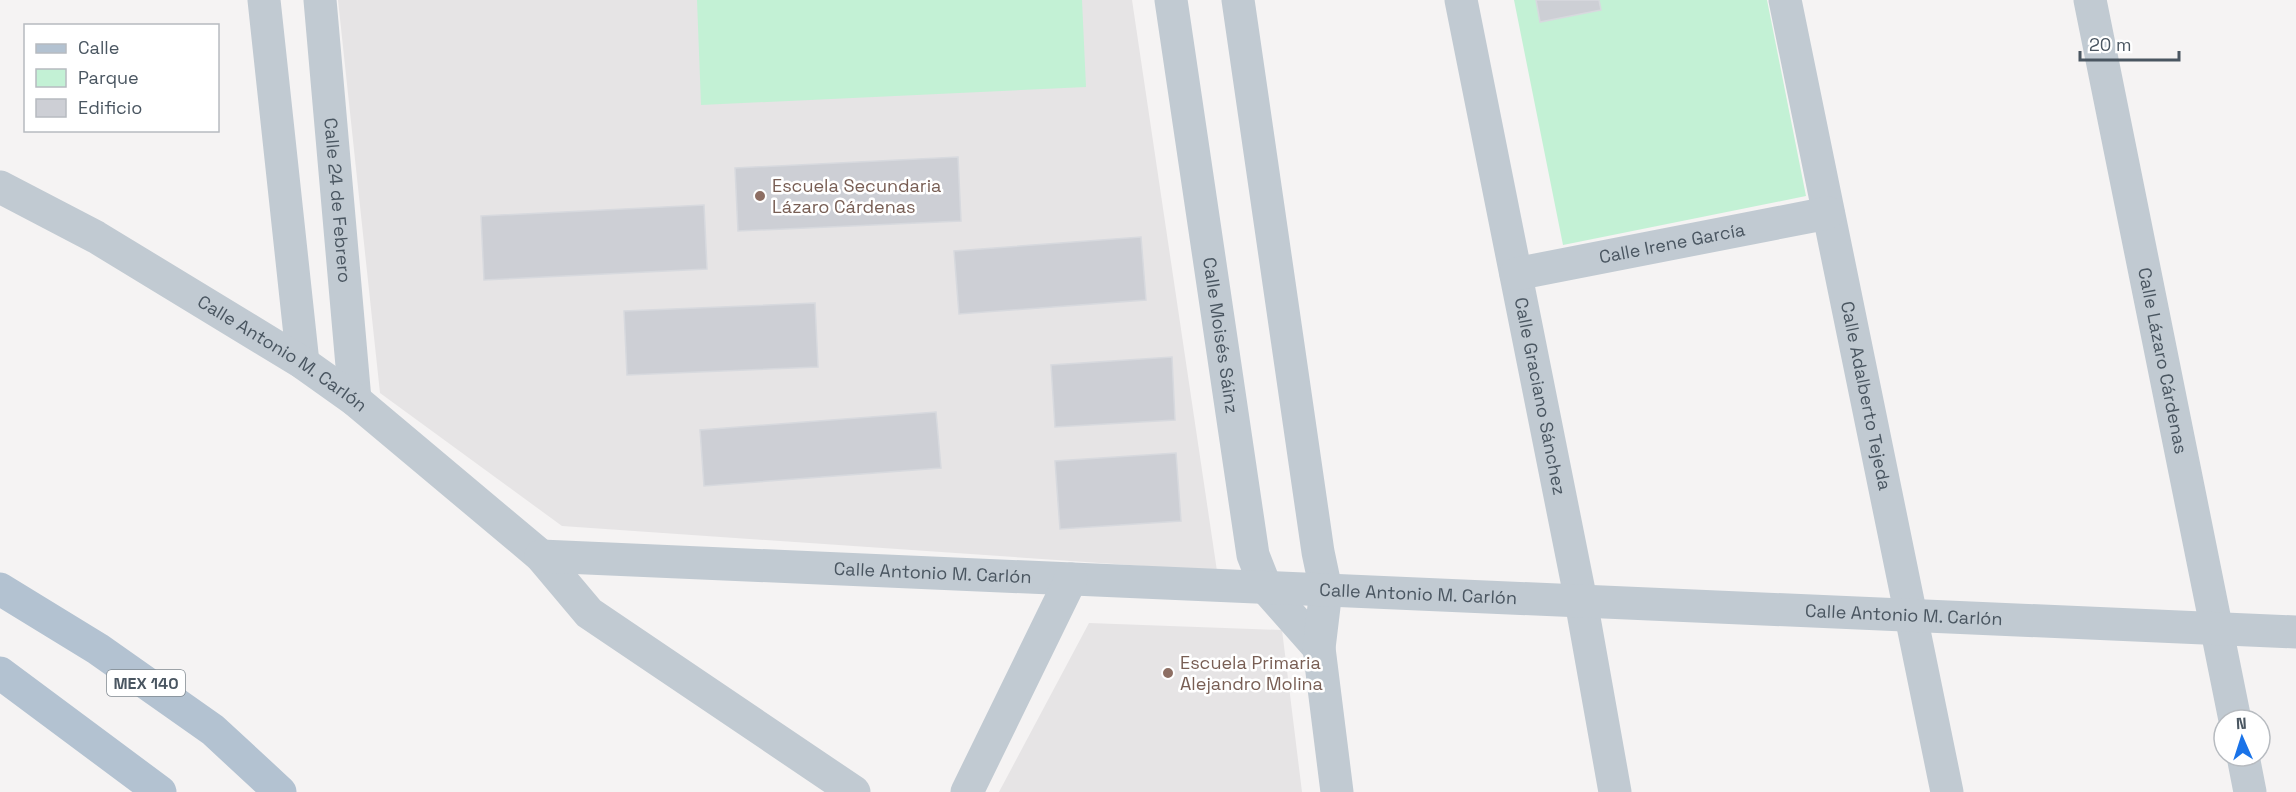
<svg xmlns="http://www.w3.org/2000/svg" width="2296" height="792" viewBox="0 0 2296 792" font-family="'Space Grotesk',sans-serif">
  <rect width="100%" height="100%" fill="#f5f3f3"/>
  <path fill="#e6e4e5" d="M338 0H1132L1217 571 562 526 380 393Z
    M1089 623 1282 630 1302 792H999Z"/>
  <path fill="#c3f1d5" d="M697 0H1082L1086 87 701 105Z
    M1514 0H1767L1806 196 1563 245Z"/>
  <path fill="#cdcfd5" stroke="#d7d9de" stroke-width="1.5" d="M1536 0H1599L1601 10 1540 22Z
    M958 157 961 221 738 231 735 168Z
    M704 205 707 269 484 280 481 216Z
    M1141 237 1146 300 959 314 954 251Z
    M815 303 818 367 627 375 624 311Z
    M1172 357 1175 420 1055 427 1051 365Z
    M936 412 941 468 704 486 700 430Z
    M1176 453 1181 521 1060 529 1055 461Z"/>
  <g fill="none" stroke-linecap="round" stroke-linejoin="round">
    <g stroke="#c1cad2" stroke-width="33">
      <path d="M264 0 303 363"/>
      <path id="s1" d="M320 0 355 400"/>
      <path id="s2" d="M1171 0 1253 555 1266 588 1319 648"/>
      <path d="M1238 0 1318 552 1326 590 1319 648 1337 792"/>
      <path id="s3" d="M1461 0 1581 601 1615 792"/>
      <path id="s4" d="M1785 0 1947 792"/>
      <path id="s5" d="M2090 0 2235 720"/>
      <path id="s6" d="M0 187 96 237 303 363 355 400 541 556 589 613 854 792"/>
      <path id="s7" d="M1516 274 1828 213"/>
      <path id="s8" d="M541 556 2296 632"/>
      <path d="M2243 756 2250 792"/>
      <path d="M967 792 1071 579"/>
    </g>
    <path stroke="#b3c2d1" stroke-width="33" d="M0 589 98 649 213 730 280 792
      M0 673 160 792"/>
  </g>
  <g fill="#8d6e63" stroke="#fff" stroke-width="2">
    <circle cx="760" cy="196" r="6"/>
    <circle cx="1168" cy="673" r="6"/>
  </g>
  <g text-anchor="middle" stroke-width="5" stroke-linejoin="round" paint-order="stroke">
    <rect fill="#fff" stroke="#808990" stroke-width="1.5" x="107" y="670" width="78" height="26" rx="4.5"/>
    <g font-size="16" font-weight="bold" fill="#4a5661">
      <text x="146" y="689">MEX 140</text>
    </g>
    <g font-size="18" fill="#785e54" stroke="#fff" text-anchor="start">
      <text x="772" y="192">Escuela Secundaria<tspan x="772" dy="21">Lázaro Cárdenas</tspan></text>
      <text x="1180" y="669">Escuela Primaria<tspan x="1180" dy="21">Alejandro Molina</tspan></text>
    </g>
    <g font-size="18" fill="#4a5661" stroke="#fff">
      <text dy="6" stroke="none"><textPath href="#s1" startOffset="201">Calle 24 de Febrero</textPath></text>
      <text dy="6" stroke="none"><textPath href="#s7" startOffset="159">Calle Irene García</textPath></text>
      <text dy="6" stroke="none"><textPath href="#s2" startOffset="339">Calle Moisés Sáinz</textPath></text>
      <text dy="6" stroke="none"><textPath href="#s6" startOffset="328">Calle Antonio M. Carlón</textPath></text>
      <text dy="6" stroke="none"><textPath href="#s5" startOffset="368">Calle Lázaro Cárdenas</textPath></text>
      <text dy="6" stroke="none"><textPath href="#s3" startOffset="404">Calle Graciano Sánchez</textPath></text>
      <text dy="6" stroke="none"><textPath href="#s4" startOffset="404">Calle Adalberto Tejeda</textPath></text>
      <text dy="6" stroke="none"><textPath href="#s8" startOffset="392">Calle Antonio M. Carlón</textPath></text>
      <text dy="6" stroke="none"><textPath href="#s8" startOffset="878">Calle Antonio M. Carlón</textPath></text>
      <text dy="6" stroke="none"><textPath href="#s8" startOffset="1364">Calle Antonio M. Carlón</textPath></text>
    </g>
  </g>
  <rect x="24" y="24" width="195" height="108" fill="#ffffff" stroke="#b7bbc0" stroke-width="1.5"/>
  <rect x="36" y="44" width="30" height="9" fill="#b3c2d1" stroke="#b7bbc0" stroke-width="1.5"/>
  <text x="78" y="54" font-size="18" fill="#4a5661">Calle</text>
  <rect x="36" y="69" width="30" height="18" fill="#c3f1d5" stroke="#b7bbc0" stroke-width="1.5"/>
  <text x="78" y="84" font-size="18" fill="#4a5661">Parque</text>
  <rect x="36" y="99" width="30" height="18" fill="#cdcfd5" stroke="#b7bbc0" stroke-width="1.5"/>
  <text x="78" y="114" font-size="18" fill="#4a5661">Edificio</text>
  <g transform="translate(2242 738) rotate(357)"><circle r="28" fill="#ffffff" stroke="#b7bbc0" stroke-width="1.5"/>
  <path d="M0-4.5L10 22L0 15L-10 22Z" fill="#1a73e8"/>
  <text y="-9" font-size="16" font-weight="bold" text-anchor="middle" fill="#4a5661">N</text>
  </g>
  <path d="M2080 51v9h99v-9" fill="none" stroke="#4a5661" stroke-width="3"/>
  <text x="2089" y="51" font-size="18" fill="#4a5661" stroke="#ffffff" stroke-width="4.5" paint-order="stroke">20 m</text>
</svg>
